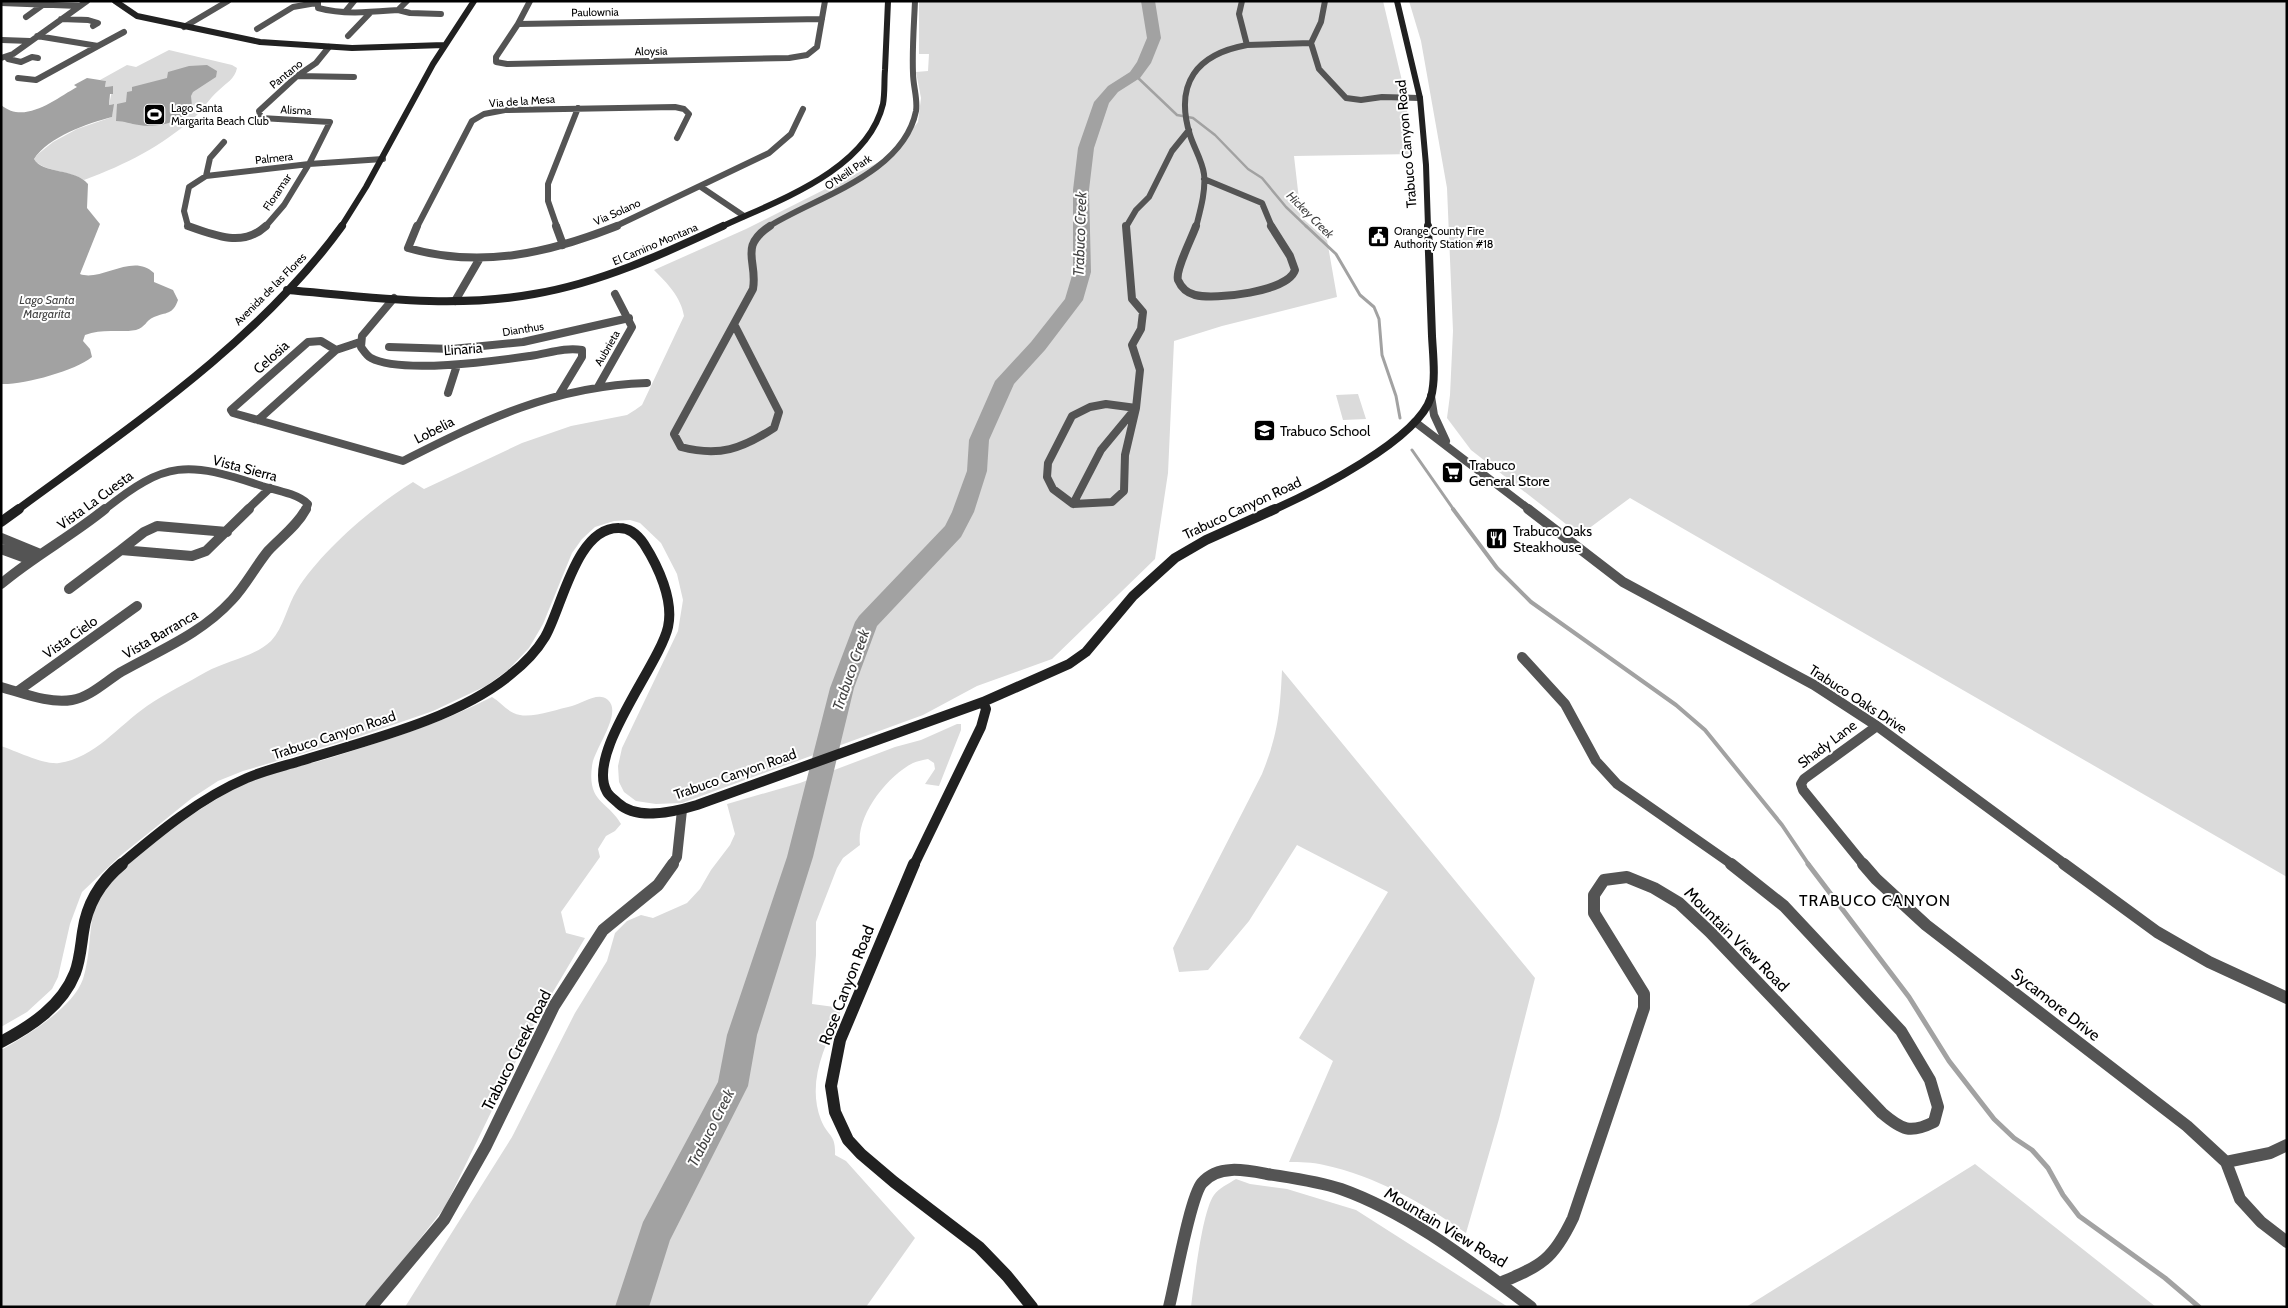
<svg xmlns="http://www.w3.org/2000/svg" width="2288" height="1308" viewBox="0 0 2288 1308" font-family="Cabin,sans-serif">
  <rect width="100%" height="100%" fill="#fff"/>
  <path fill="#dbdbdb" d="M919 1H1383L1403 85 1414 154 1294 156 1301 217 1327 240 1337 297 1222 326 1174 341 1168 473 1155 559 1052 659 977 686 923 715 682 803 656 804 636 801 624 792 619 782 618 766 622 748 678 631 683 600 677 574 661 543 640 523 630 520 614 521 595 527 582 539 572 553 543 624 529 648 508 670 486 686 433 711 358 737 243 771 218 781 192 798 120 856 82 892 70 924 58 977 52 989 27 1012 1 1027V746C16 751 44 765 59 763 95 758 118 726 147 706 166 693 187 683 206 672 226 661 254 657 271 641 284 627 287 606 297 590 321 551 374 506 413 482L424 489 522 443 571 426 627 415 635 410 642 405 684 316C681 297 667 283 654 270L746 229 893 155 918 122 921 98 916 72 928 71 929 54H919Z
    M1409 1H2287V877L1630 498 1580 535 1471 450 1447 418 1450 395 1453 331 1447 188 1421 41Z
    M169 50 232 65 237 68C235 79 226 83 218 91 209 99 203 109 195 117 160 147 127 164 84 180 71 171 40 171 34 159L38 154 53 142 77 129 112 117 113 104 109 105 113 86 105 87 106 81 100 80 127 65 136 67Z
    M1358 394 1366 419 1343 420 1336 395Z
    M1282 670 1535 978 1499 1119 1466 1233C1423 1203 1375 1176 1324 1165 1312 1162 1300 1162 1289 1162L1333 1061 1299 1038 1388 892 1297 845 1249 921 1208 970 1179 972 1173 948 1262 774C1278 734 1280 713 1282 670Z
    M492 697C502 703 508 713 520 715 533 718 558 709 572 706 582 704 598 691 608 700 623 713 594 749 592 766 587 803 608 801 621 824L615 831 606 836 598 849 600 857 561 912 566 933 585 938 534 1024 445 1207 366 1307H1V1050C26 1036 73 1008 83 979 89 961 89 939 92 920 96 890 127 865 149 847 179 823 212 799 247 783 274 771 304 766 333 757 387 740 442 723 492 697Z
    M957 724H961V730L939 786 925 784 935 769 934 763 928 759C923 760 917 761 913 763 887 776 856 816 860 845L843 858 837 868 816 922V955L812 1004 842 1008C826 1044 806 1081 821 1120 828 1137 836 1134 835 1155L846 1161 915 1238 866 1307H405L512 1137 575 1013 607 961 615 933 627 921 641 915 653 918 687 903 700 889 711 870 730 845 735 834 727 804 800 783 895 747 921 740Z
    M1975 1164 2156 1307H1746Z
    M1236 1179 1250 1184 1287 1189 1356 1210 1508 1307H1191C1194 1284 1202 1211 1214 1195 1219 1188 1228 1184 1236 1179Z"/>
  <path fill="#a2a2a2" d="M207 65 217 71 216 77 193 92 191 96 192 106C183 122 156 129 139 125 130 124 125 121 116 121L117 104 126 102 127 92 132 91V87L167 78 168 72 189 66Z
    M87 78 106 81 105 87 113 86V94H110L109 105 114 104 112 117C88 123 48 137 34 159 42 174 75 168 88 184L87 208 100 224 80 274C101 282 133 252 154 273V282L173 290 178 300C173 315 166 312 154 317 145 321 146 327 136 330 119 333 102 328 85 335L83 341 90 349 92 357C75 371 23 385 1 384V105C25 125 55 99 77 87L74 85Z"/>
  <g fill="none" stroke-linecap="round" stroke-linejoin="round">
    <path stroke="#a2a2a2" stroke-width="2.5" d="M1135 75 1177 115 1193 118 1215 135 1248 169 1262 178 1286 207 1307 227"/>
    <path stroke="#a2a2a2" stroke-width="3" d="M1306 226 1336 254 1360 295 1374 307 1379 319 1382 355 1396 396 1400 418
      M1412 450 1454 510"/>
    <path stroke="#a2a2a2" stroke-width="4" d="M1453 509 1497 568 1531 602 1676 705 1705 730 1782 825 1809 865"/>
    <path stroke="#a2a2a2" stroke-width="5" d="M1808 864 1909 997 1949 1061 1994 1119 2014 1138 2032 1150 2048 1168 2063 1195 2079 1216 2165 1278 2199 1307"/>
    <path fill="#a2a2a2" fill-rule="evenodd" d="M1141 1H1155L1161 38 1151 63 1140 78 1118 92 1109 103 1094 148 1089 190 1091 272 1083 300 1045 350 1014 384 989 440 987 471 974 512 961 537 877 626 854 688 813 857 757 1035 748 1086 670 1240 649 1307H615L643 1222 718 1082 727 1035 787 857 830 688 855 622 859 616 945 526 952 512 967 471 969 440 995 381 1031 342 1065 299 1073 272V190L1078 148 1094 102 1108 86 1130 72 1137 62 1147 38Z"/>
    <path stroke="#545454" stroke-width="6" d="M318 1V8C345 15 371 12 398 10L407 1
      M530 1 518 24 496 57V62L507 64 789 58 807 55 817 47 825 1
      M1325 1 1321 22 1311 43 1319 69 1346 98 1361 100 1382 97 1420 98
      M1 3 79 6
      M398 10 410 13 441 14
      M345 12 354 1
      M26 17 44 4
      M61 19 88 20 98 23 93 26
      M518 24 822 19
      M184 27 228 1
      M257 29 293 7 316 3
      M37 36 98 46 124 32
      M348 36 371 12
      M2 40 30 41
      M1247 45 1311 43
      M7 56 8 59 21 62 32 57 38 58
      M1 58 13 54 87 1
      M297 76 354 77
      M18 78 36 80 98 46
      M309 164 330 122 261 118 259 111 297 76 316 63 329 47
      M309 164 383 159
      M206 176 210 158 224 142
      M1204 179 1262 203 1272 227
      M701 187 744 216
      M191 227 188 226 184 211 189 187 206 176 309 164
      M265 227 284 205 309 164
      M417 227 472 121 484 114 505 110 675 107 684 109 689 114 677 138
      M557 227 548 201V184L578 108
      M614 227 769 153 791 134 803 109
      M768 227C815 197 903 175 916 111 918 99 913 86 913 73 912 49 914 25 915 1
      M1126 227 1136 210 1149 197 1172 151 1189 130
      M1196 227C1200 211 1206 191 1204 174 1202 160 1194 148 1190 135 1174 83 1197 54 1247 45L1239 14 1242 1"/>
    <path stroke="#545454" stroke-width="8" d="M188 226C215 235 242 248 266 226
      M417 226 408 248C481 269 549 253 617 226
      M556 226 563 245
      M1126 226 1132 299 1143 312 1141 329 1132 345 1140 370 1136 408
      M1196 226C1192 238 1175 270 1178 280 1181 287 1187 293 1195 295 1215 300 1288 292 1295 270L1290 256 1271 226
      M394 298 362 336 361 347C364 351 367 356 371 358 401 374 494 361 530 356 547 354 564 347 582 350V357L559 395
      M455 301 480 258
      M734 324 779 412 774 428C742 449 719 457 681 447L674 434 753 289C758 261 738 247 770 226
      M360 342 336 350 321 341 308 342 231 410 233 413 403 461C484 420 554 386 647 383
      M389 347 452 349 523 342 629 318
      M598 387 632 327 615 294
      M448 393 457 365
      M1431 396 1434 415 1446 441
      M1106 404 1136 408 1125 455 1124 491 1112 502 1073 504 1053 489 1047 477 1048 463 1072 416 1090 407Z
      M258 420 336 350
      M1415 422 1530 510
      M1073 504 1101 450 1135 409
      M104 510C166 460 187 461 262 486 276 490 298 494 308 504L306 510
      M247 510 270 488"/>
    <path stroke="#545454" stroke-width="10" d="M1528 509 1623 582 1814 685 1877 726 2066 865
      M1 538 40 554
      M1 549 31 560
      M121 550 144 532 157 526 227 532
      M1 584C34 556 72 536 105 509
      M69 589 121 550 192 556 206 551 249 509
      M1522 657 1565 704 1596 761 1617 784 1733 865
      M1 687C23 693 49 704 72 700 90 697 105 682 121 672 160 650 201 634 232 600 246 585 255 567 268 551 281 537 297 526 306 509
      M18 691 137 606
      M672 865 677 857 682 810
      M1864 865 1803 790 1801 784 1804 779 1877 726"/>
    <path stroke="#545454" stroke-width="12" d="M1863 864 1876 879 1926 925 2187 1126 2226 1162 2240 1199 2261 1222 2287 1242
      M2064 864 2157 932 2209 962 2287 998
      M2226 1162 2270 1153 2287 1145
      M1500 1283C1542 1265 1553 1260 1573 1218L1644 1008V994L1594 913V895L1604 880 1627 877 1654 888 1679 903 1710 932 1882 1113C1902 1130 1910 1134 1934 1122L1938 1107 1930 1080 1901 1031 1784 906 1731 864
      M371 1307 444 1220 486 1146 554 1006 603 930 658 885 673 864
      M1169 1307C1175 1284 1190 1197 1202 1183 1218 1164 1246 1170 1267 1174 1292 1178 1317 1181 1341 1189 1411 1214 1472 1263 1531 1307"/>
    <path stroke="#212121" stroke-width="6" d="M115 1 137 16 260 42 352 48 444 45
      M1397 1 1420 98 1426 165 1428 227
      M341 227 366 187 433 64 474 1
      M721 227C776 201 867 171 883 104 885 93 884 81 885 70 886 47 887 24 888 1"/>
    <path stroke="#212121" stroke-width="8" d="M287 290C369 297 452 309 534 294 600 283 663 254 723 226
      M17 510C130 427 259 341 342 226
      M1273 510C1313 492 1418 440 1431 397 1436 379 1433 355 1432 336 1431 299 1429 263 1428 226"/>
    <path stroke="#212121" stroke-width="10" d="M1 522 19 509
      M120 865C159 832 200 798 247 778 263 771 280 767 297 762 364 741 455 720 510 675 524 664 536 652 545 637 562 608 576 527 619 528 630 528 638 535 644 544 658 566 674 600 668 627 659 666 585 754 607 792 609 796 615 800 618 803 637 821 674 812 697 805L983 702 1069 664 1086 652 1133 596 1175 558 1206 540 1275 509
      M914 865 981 727 986 709 983 702"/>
    <path stroke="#212121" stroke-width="12" d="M914 864 840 1040 831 1086 835 1112 848 1140 861 1154 894 1182 979 1247 1007 1276 1032 1307
      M1 1042C31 1026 62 1006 75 973 80 960 81 945 83 932 87 903 100 882 122 864"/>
  </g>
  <defs>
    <symbol id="stadium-square" viewBox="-11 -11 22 22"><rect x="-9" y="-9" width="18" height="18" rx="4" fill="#000" stroke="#fff"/><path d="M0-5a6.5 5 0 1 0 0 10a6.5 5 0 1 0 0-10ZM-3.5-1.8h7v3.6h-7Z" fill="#fff"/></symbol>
    <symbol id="civic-square" viewBox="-11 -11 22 22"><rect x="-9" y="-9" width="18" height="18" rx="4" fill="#000" stroke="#fff"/><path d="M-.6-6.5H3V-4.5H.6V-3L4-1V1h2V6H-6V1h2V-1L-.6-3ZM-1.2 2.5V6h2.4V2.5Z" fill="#fff"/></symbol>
    <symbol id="school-square" viewBox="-11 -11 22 22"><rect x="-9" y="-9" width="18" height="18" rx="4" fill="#000" stroke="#fff"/><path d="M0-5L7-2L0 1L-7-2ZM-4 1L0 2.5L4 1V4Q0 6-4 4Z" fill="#fff"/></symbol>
    <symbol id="supermarket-square" viewBox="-11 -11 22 22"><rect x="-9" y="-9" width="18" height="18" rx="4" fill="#000" stroke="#fff"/><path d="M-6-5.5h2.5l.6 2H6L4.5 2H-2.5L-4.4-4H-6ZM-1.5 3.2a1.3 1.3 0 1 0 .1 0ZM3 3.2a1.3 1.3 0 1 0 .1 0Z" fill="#fff"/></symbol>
    <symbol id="restaurant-square" viewBox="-11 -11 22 22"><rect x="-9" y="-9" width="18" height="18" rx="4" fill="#000" stroke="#fff"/><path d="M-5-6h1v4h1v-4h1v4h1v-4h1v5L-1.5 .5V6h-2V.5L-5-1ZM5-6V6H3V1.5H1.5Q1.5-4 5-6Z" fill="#fff"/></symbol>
  </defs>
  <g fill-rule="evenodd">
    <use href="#stadium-square" x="142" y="102" width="25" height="25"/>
    <use href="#civic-square" x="1366" y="224" width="25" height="25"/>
    <use href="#school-square" x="1252" y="418" width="25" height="25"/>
    <use href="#supermarket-square" x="1440" y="460" width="25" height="25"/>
    <use href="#restaurant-square" x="1484" y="526" width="25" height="25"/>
  </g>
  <g text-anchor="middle" stroke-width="4" stroke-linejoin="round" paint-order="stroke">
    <g font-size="11" fill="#000" stroke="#fff">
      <text transform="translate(595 12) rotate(-1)" y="4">Paulownia</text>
      <text transform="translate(651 51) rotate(-1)" y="4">Aloysia</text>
      <text transform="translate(286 74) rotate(-39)" y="4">Pantano</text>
      <text transform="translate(522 101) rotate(-4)" y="4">Via de la Mesa</text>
      <text transform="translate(296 110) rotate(3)" y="4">Alisma</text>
      <text transform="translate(274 158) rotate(-6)" y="4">Palmera</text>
      <text transform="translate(848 172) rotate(-34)" y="4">O'Neill Park</text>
      <text transform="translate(277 192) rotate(-56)" y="4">Floramar</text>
      <text transform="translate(617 212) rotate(-24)" y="4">Via Solano</text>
      <text transform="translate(655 244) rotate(-23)" y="4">El Camino Montana</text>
      <text transform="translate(270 289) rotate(-45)" y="4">Avenida de las Flores</text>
      <text transform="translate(523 329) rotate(-9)" y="4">Dianthus</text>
      <text transform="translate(607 348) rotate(-60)" y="4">Aubrieta</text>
    </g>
    <g font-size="11" fill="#000" stroke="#fff" text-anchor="start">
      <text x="171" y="112">Lago Santa<tspan x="171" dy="13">Margarita Beach Club</tspan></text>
      <text x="1394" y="235">Orange County Fire<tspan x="1394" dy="13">Authority Station #18</tspan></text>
    </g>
    <g font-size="12" font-style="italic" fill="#434343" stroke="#fff">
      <text transform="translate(1310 215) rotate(45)" y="4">Hickey Creek</text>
      <text x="47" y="304">Lago Santa<tspan x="47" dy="14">Margarita</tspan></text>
    </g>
    <g font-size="14" fill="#000" stroke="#fff">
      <text transform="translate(1406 144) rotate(-95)" y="5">Trabuco Canyon Road</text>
      <text transform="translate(463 349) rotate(-4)" y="5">Linaria</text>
      <text transform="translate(271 357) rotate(-42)" y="5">Celosia</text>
      <text transform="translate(434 430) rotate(-27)" y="5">Lobelia</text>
      <text transform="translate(245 468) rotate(15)" y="5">Vista Sierra</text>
      <text transform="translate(95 500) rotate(-36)" y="5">Vista La Cuesta</text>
      <text transform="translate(1242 508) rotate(-25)" y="5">Trabuco Canyon Road</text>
      <text transform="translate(160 634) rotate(-30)" y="5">Vista Barranca</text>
      <text transform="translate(70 637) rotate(-35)" y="5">Vista Cielo</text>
      <text transform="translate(1858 699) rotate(33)" y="5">Trabuco Oaks Drive</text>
      <text transform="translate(334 735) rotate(-18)" y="5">Trabuco Canyon Road</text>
      <text transform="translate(1827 744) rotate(-37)" y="5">Shady Lane</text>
      <text transform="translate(735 774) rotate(-19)" y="5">Trabuco Canyon Road</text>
    </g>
    <g font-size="14" fill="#000" stroke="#fff" text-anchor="start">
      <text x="1280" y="436">Trabuco School</text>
      <text x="1469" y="470">Trabuco<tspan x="1469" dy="16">General Store</tspan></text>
      <text x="1513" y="536">Trabuco Oaks<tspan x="1513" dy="16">Steakhouse</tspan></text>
    </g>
    <g font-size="15" font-style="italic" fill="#434343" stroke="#fff">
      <text transform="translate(1080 234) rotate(-88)" y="5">Trabuco Creek</text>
      <text transform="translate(851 670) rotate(-71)" y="5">Trabuco Creek</text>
      <text transform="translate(711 1128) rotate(-63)" y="5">Trabuco Creek</text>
    </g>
    <g font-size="16" letter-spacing="1" fill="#000" stroke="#fff">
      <text x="1875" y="906">TRABUCO CANYON</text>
    </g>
    <g font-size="16" fill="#000" stroke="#fff">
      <text transform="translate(1737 939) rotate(45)" y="6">Mountain View Road</text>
      <text transform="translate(846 985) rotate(-69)" y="6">Rose Canyon Road</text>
      <text transform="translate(2056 1004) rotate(38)" y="6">Sycamore Drive</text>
      <text transform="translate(516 1050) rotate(-63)" y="6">Trabuco Creek Road</text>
      <text transform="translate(1446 1227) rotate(31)" y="6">Mountain View Road</text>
    </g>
  </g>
  <rect width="2288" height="1308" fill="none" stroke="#000000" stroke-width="5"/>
</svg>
